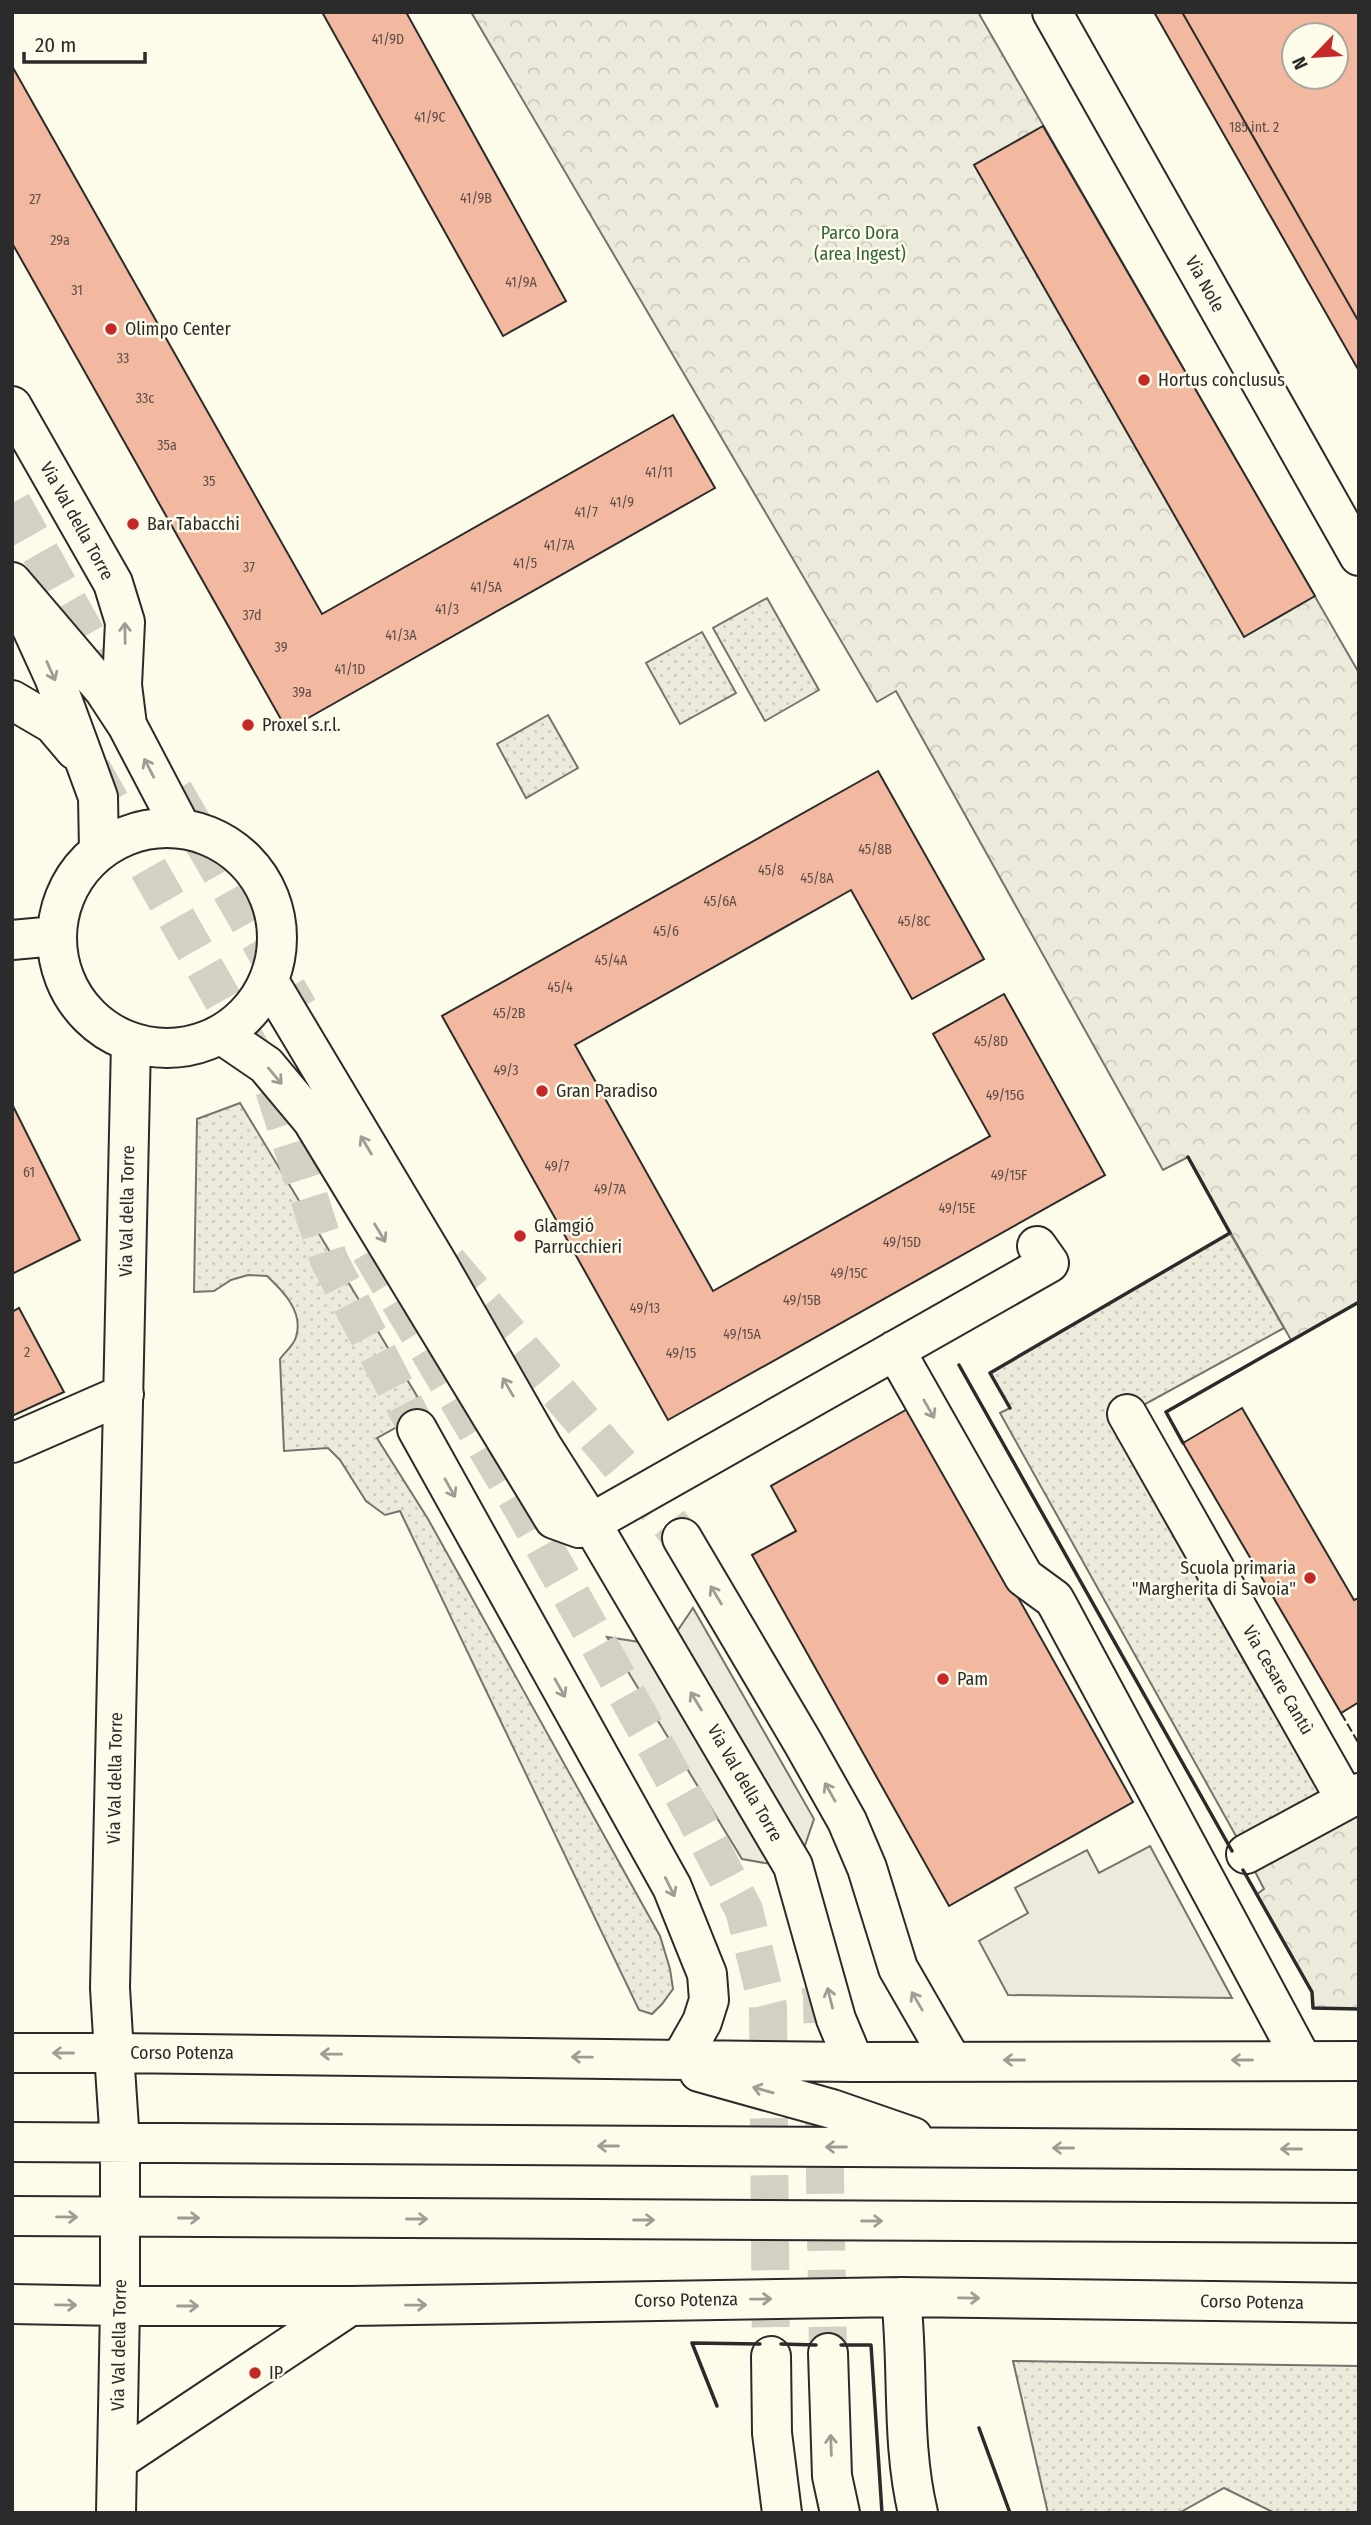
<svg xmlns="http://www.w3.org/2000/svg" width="1371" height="2525" viewBox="0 0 1371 2525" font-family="'Fira Sans Condensed',sans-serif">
  <defs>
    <pattern id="grass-dots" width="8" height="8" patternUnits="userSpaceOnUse" patternTransform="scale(1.75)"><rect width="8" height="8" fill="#ecebdb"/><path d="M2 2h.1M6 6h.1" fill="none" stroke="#cbcabc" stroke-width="1.8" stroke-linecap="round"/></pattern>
    <pattern id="park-crowns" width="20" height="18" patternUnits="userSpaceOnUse" patternTransform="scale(1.75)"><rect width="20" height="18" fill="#ecebdb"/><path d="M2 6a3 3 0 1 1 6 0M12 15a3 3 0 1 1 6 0" fill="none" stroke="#cbcabc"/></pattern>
  </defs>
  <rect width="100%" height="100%" fill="#fdfbea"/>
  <path fill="url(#grass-dots)" stroke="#74746e" stroke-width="2" d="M767 598 819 690 765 721 713 628Z
    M702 632 736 693 680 724 646 663Z
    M548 715 578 768 526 798 497 744Z
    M240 1103 426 1411 377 1438 428 1519 660 1936 670 1969 673 1989 662 2004 652 2014 639 2010 400 1511 385 1515 366 1501 340 1460 328 1448 284 1451 280 1359C285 1352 294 1345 296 1337 304 1312 283 1291 267 1276L248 1275 231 1280 214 1291 194 1292 197 1119Z
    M1230 1233 1284 1328 1127 1414 1346 1800 1246 1854 1000 1413 1010 1408 990 1373Z
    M1013 2361 1359 2366V2513H1275L1224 2488 1179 2513H1048Z"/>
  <path fill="url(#park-crowns)" stroke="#74746e" stroke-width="2" d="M471 12H978L1359 673V1302L1291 1340 1188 1157 1163 1170 896 691 877 702Z
    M1359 1793V2009L1313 2008 1312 1992 1257 1894 1264 1889 1246 1854Z"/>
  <path fill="#eceadb" stroke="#74746e" stroke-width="2" d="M693 1608 814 1819 802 1854 676 1633Z
    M607 1637 646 1643 776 1865 742 1859Z
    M1150 1846 1232 1998 1008 1995 979 1941 1028 1913 1015 1888 1087 1850 1099 1873Z"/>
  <path fill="#f2b8a0" stroke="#2b2b2b" stroke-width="2" fill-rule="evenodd" d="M322 12H406L566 301 503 336Z
    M1154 12H1182L1359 322V371Z
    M1182 12H1359V322ZM1294 35H1336V77H1294Z
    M12 66 322 614 673 415 715 488 287 730 12 243Z
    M1043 126 1315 596 1244 637 974 165Z
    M878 771 984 959 912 999 851 890 575 1045 713 1291 990 1136 933 1034 1004 994 1105 1175 668 1420 442 1016Z
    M12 1104 80 1240 12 1274Z
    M19 1308 64 1392 12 1416V1312Z
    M911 1407 1133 1802 949 1906 752 1555 796 1531 771 1486Z
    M1242 1408 1354 1600 1359 1598V1702L1341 1713 1183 1443Z"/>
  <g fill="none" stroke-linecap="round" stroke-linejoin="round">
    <path stroke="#d3d1c4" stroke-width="38" stroke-dasharray="38 19" stroke-linecap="butt" d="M12 503 119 693
      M92 769 261 1067
      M174 791 299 1009
      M274 1089 329 1260 417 1429
      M370 1251 523 1509 693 1813 744 1910 768 2007 771 2356
      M448 1262 682 1538
      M820 1985 822 1996 828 2353"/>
    <defs>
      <path id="minor" d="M1052 12 1359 556
        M12 406 113 583 125 622 122 685 127 725
        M12 582 104 690 127 725 181 828
        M28 620 54 677 98 797 99 850
        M12 700 53 724 75 750
        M57 938a110 110 0 1 1 220 0a110 110 0 1 1-220 0Z
        M12 940 56 936
        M270 983 439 1266 542 1446 591 1523 793 1866 836 2019 854 2062
        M222 1035 266 1065 312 1120 554 1519 579 1528 591 1523 1049 1263 1037 1246
        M895 1350 1024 1577 1054 1599 1058 1606 1302 2060
        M1127 1414 1346 1800
        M12 1443 124 1394
        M1246 1854 1359 1793
        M12 2053H114L110 1988 131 1043
        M12 2304 120 2306 116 2513
        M117 2461 350 2306"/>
      <path id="major" d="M417 1429 672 1887 707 1974 709 2000 702 2022 681 2059
        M682 1538 803 1743 847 1821 867 1868 898 1968 951 2060
        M1359 2061 854 2062 114 2053 120 2143V2306H350L901 2297 1359 2303
        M699 2072 832 2109 913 2137
        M12 2142 1359 2150
        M12 2216 1359 2223
        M901 2297C909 2369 901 2442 918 2513
        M828 2353 832 2476 840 2513
        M771 2356 772 2433 782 2513"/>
    </defs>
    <use href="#minor" stroke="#2b2b2b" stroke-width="42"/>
    <use href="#major" stroke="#2b2b2b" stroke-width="42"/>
    <use href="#minor" stroke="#fdfbea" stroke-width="38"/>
    <use href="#major" stroke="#fdfbea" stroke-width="38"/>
    <path stroke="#2b2b2b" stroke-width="2" stroke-dasharray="9 3.5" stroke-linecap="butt" d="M1341 1713 1359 1744"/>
    <path stroke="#2b2b2b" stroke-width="3.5" d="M959 1365 1232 1851
      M1010 1408 990 1373 1230 1233 1188 1157
      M1183 1443 1166 1412 1359 1302
      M1243 1870 1312 1992 1313 2008 1359 2009
      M781 2344 816 2345
      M841 2345H871L882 2513
      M717 2406 692 2343 760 2344
      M979 2428 1010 2513"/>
  </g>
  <defs><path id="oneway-shaft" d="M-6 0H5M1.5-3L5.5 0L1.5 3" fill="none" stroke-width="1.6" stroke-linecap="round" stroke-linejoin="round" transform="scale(1.75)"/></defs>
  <g stroke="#9e9d94">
    <use href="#oneway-shaft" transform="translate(125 633) rotate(-91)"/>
    <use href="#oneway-shaft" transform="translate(51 671) rotate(66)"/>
    <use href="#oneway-shaft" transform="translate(149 768) rotate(-117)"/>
    <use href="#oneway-shaft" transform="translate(275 1076) rotate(50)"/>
    <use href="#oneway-shaft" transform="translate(366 1145) rotate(-121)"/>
    <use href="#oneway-shaft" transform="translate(380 1233) rotate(59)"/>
    <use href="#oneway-shaft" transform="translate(508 1387) rotate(-120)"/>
    <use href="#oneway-shaft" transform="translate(929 1409) rotate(60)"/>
    <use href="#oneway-shaft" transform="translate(450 1488) rotate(61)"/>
    <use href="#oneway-shaft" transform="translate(716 1595) rotate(-121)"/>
    <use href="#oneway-shaft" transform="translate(560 1688) rotate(61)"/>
    <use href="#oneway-shaft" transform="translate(696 1701) rotate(-121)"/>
    <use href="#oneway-shaft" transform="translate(830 1792) rotate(-119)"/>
    <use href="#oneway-shaft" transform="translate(670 1887) rotate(64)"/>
    <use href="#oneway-shaft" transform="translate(830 1998) rotate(-104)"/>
    <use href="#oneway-shaft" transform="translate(917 2001) rotate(-120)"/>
    <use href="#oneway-shaft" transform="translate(63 2053) rotate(-180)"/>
    <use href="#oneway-shaft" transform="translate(331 2054) rotate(-179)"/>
    <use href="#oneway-shaft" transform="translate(582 2057) rotate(-179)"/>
    <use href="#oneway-shaft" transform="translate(1014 2060) rotate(180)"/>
    <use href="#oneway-shaft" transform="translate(1242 2060) rotate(180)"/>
    <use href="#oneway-shaft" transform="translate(763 2090) rotate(-164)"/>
    <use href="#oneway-shaft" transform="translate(608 2146) rotate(-180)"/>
    <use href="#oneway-shaft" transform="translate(836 2147) rotate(-180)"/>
    <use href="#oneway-shaft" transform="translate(1063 2148) rotate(-180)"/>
    <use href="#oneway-shaft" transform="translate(1291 2149) rotate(-180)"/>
    <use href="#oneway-shaft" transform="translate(67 2217) rotate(1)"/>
    <use href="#oneway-shaft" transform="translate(189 2218)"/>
    <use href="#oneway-shaft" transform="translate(417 2219)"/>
    <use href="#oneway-shaft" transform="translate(644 2220)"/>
    <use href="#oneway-shaft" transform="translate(872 2221)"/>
    <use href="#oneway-shaft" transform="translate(969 2298) rotate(1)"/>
    <use href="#oneway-shaft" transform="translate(761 2299) rotate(-1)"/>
    <use href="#oneway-shaft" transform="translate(66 2305) rotate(1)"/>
    <use href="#oneway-shaft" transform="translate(416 2305) rotate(-1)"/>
    <use href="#oneway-shaft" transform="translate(188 2306)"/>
    <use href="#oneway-shaft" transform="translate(831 2445) rotate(-92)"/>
  </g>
  <g fill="#c62828" stroke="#fdfbea" stroke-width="2.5">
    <circle cx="111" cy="329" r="7"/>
    <circle cx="1144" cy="380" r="7"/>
    <circle cx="133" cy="524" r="7"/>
    <circle cx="248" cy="725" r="7"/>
    <circle cx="542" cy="1091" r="7"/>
    <circle cx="520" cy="1236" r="7"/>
    <circle cx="1310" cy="1578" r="7"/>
    <circle cx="943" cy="1679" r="7"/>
    <circle cx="255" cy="2373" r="7"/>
  </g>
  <g text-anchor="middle" stroke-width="5" stroke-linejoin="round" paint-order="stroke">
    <g font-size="14" fill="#5d4e48">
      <text x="388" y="44">41/9D</text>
      <text x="430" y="122">41/9C</text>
      <text x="1254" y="132">185 int. 2</text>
      <text x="476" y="203">41/9B</text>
      <text x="35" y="204">27</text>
      <text x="60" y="245">29a</text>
      <text x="521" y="287">41/9A</text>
      <text x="77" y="295">31</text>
      <text x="123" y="363">33</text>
      <text x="145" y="403">33c</text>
      <text x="167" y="450">35a</text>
      <text x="659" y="477">41/11</text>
      <text x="209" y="486">35</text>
      <text x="622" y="507">41/9</text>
      <text x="586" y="517">41/7</text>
      <text x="559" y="550">41/7A</text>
      <text x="525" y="568">41/5</text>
      <text x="249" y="572">37</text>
      <text x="486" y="592">41/5A</text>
      <text x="447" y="614">41/3</text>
      <text x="252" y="620">37d</text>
      <text x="401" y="640">41/3A</text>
      <text x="281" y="652">39</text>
      <text x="350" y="674">41/1D</text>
      <text x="302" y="697">39a</text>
      <text x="875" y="854">45/8B</text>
      <text x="771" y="875">45/8</text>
      <text x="817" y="883">45/8A</text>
      <text x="720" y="906">45/6A</text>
      <text x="914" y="926">45/8C</text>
      <text x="666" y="936">45/6</text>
      <text x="611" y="965">45/4A</text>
      <text x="560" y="992">45/4</text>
      <text x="509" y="1018">45/2B</text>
      <text x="991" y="1046">45/8D</text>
      <text x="506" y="1075">49/3</text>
      <text x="1005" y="1100">49/15G</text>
      <text x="557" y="1171">49/7</text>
      <text x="29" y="1177">61</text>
      <text x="1009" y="1180">49/15F</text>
      <text x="610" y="1194">49/7A</text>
      <text x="957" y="1213">49/15E</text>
      <text x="902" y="1247">49/15D</text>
      <text x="849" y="1278">49/15C</text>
      <text x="802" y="1305">49/15B</text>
      <text x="645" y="1313">49/13</text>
      <text x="742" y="1339">49/15A</text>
      <text x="27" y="1357">2</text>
      <text x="681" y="1358">49/15</text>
    </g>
    <g font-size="18" fill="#34623c" stroke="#fdfbea">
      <text x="860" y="239">Parco Dora<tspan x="860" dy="21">(area Ingest)</tspan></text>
    </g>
    <g font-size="18" fill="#2b2b2b" stroke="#fdfbea">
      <text transform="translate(1205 284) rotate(61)" y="6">Via Nole</text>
      <text transform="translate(77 521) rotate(61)" y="6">Via Val della Torre</text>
      <text transform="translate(127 1211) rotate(-89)" y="6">Via Val della Torre</text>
      <text transform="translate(1278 1680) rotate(60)" y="6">Via Cesare Cantù</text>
      <text transform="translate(115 1778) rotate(-89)" y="6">Via Val della Torre</text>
      <text transform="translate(745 1783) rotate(60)" y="6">Via Val della Torre</text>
      <text x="182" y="2059">Corso Potenza</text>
      <text transform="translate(686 2300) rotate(-1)" y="6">Corso Potenza</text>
      <text transform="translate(1252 2302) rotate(1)" y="6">Corso Potenza</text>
      <text transform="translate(119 2345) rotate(-89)" y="6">Via Val della Torre</text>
    </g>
    <g font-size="18" fill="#2b2b2b" stroke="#fdfbea" text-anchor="start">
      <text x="125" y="335">Olimpo Center</text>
      <text x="1158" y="386">Hortus conclusus</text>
      <text x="147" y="530">Bar Tabacchi</text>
      <text x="262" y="731">Proxel s.r.l.</text>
      <text x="556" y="1097">Gran Paradiso</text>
      <text x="534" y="1232">Glamgió<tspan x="534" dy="21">Parrucchieri</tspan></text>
      <text x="1296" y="1574" text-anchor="end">Scuola primaria<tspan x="1296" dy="21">"Margherita di Savoia"</tspan></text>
      <text x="957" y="1685">Pam</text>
      <text x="269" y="2379">IP</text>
    </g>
  </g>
  <rect width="1371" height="2525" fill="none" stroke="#2b2b2b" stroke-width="28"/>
  <g transform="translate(1315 56) rotate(245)"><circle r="33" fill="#fdfbea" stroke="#a9a89e" stroke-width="2"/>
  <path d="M0-5L12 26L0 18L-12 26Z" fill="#c62828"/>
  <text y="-10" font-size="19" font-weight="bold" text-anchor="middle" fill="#2b2b2b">N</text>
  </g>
  <path d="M24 52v10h121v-10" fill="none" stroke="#2b2b2b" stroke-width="3.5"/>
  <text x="35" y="52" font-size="21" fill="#2b2b2b" stroke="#fdfbea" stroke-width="5" paint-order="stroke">20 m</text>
</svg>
